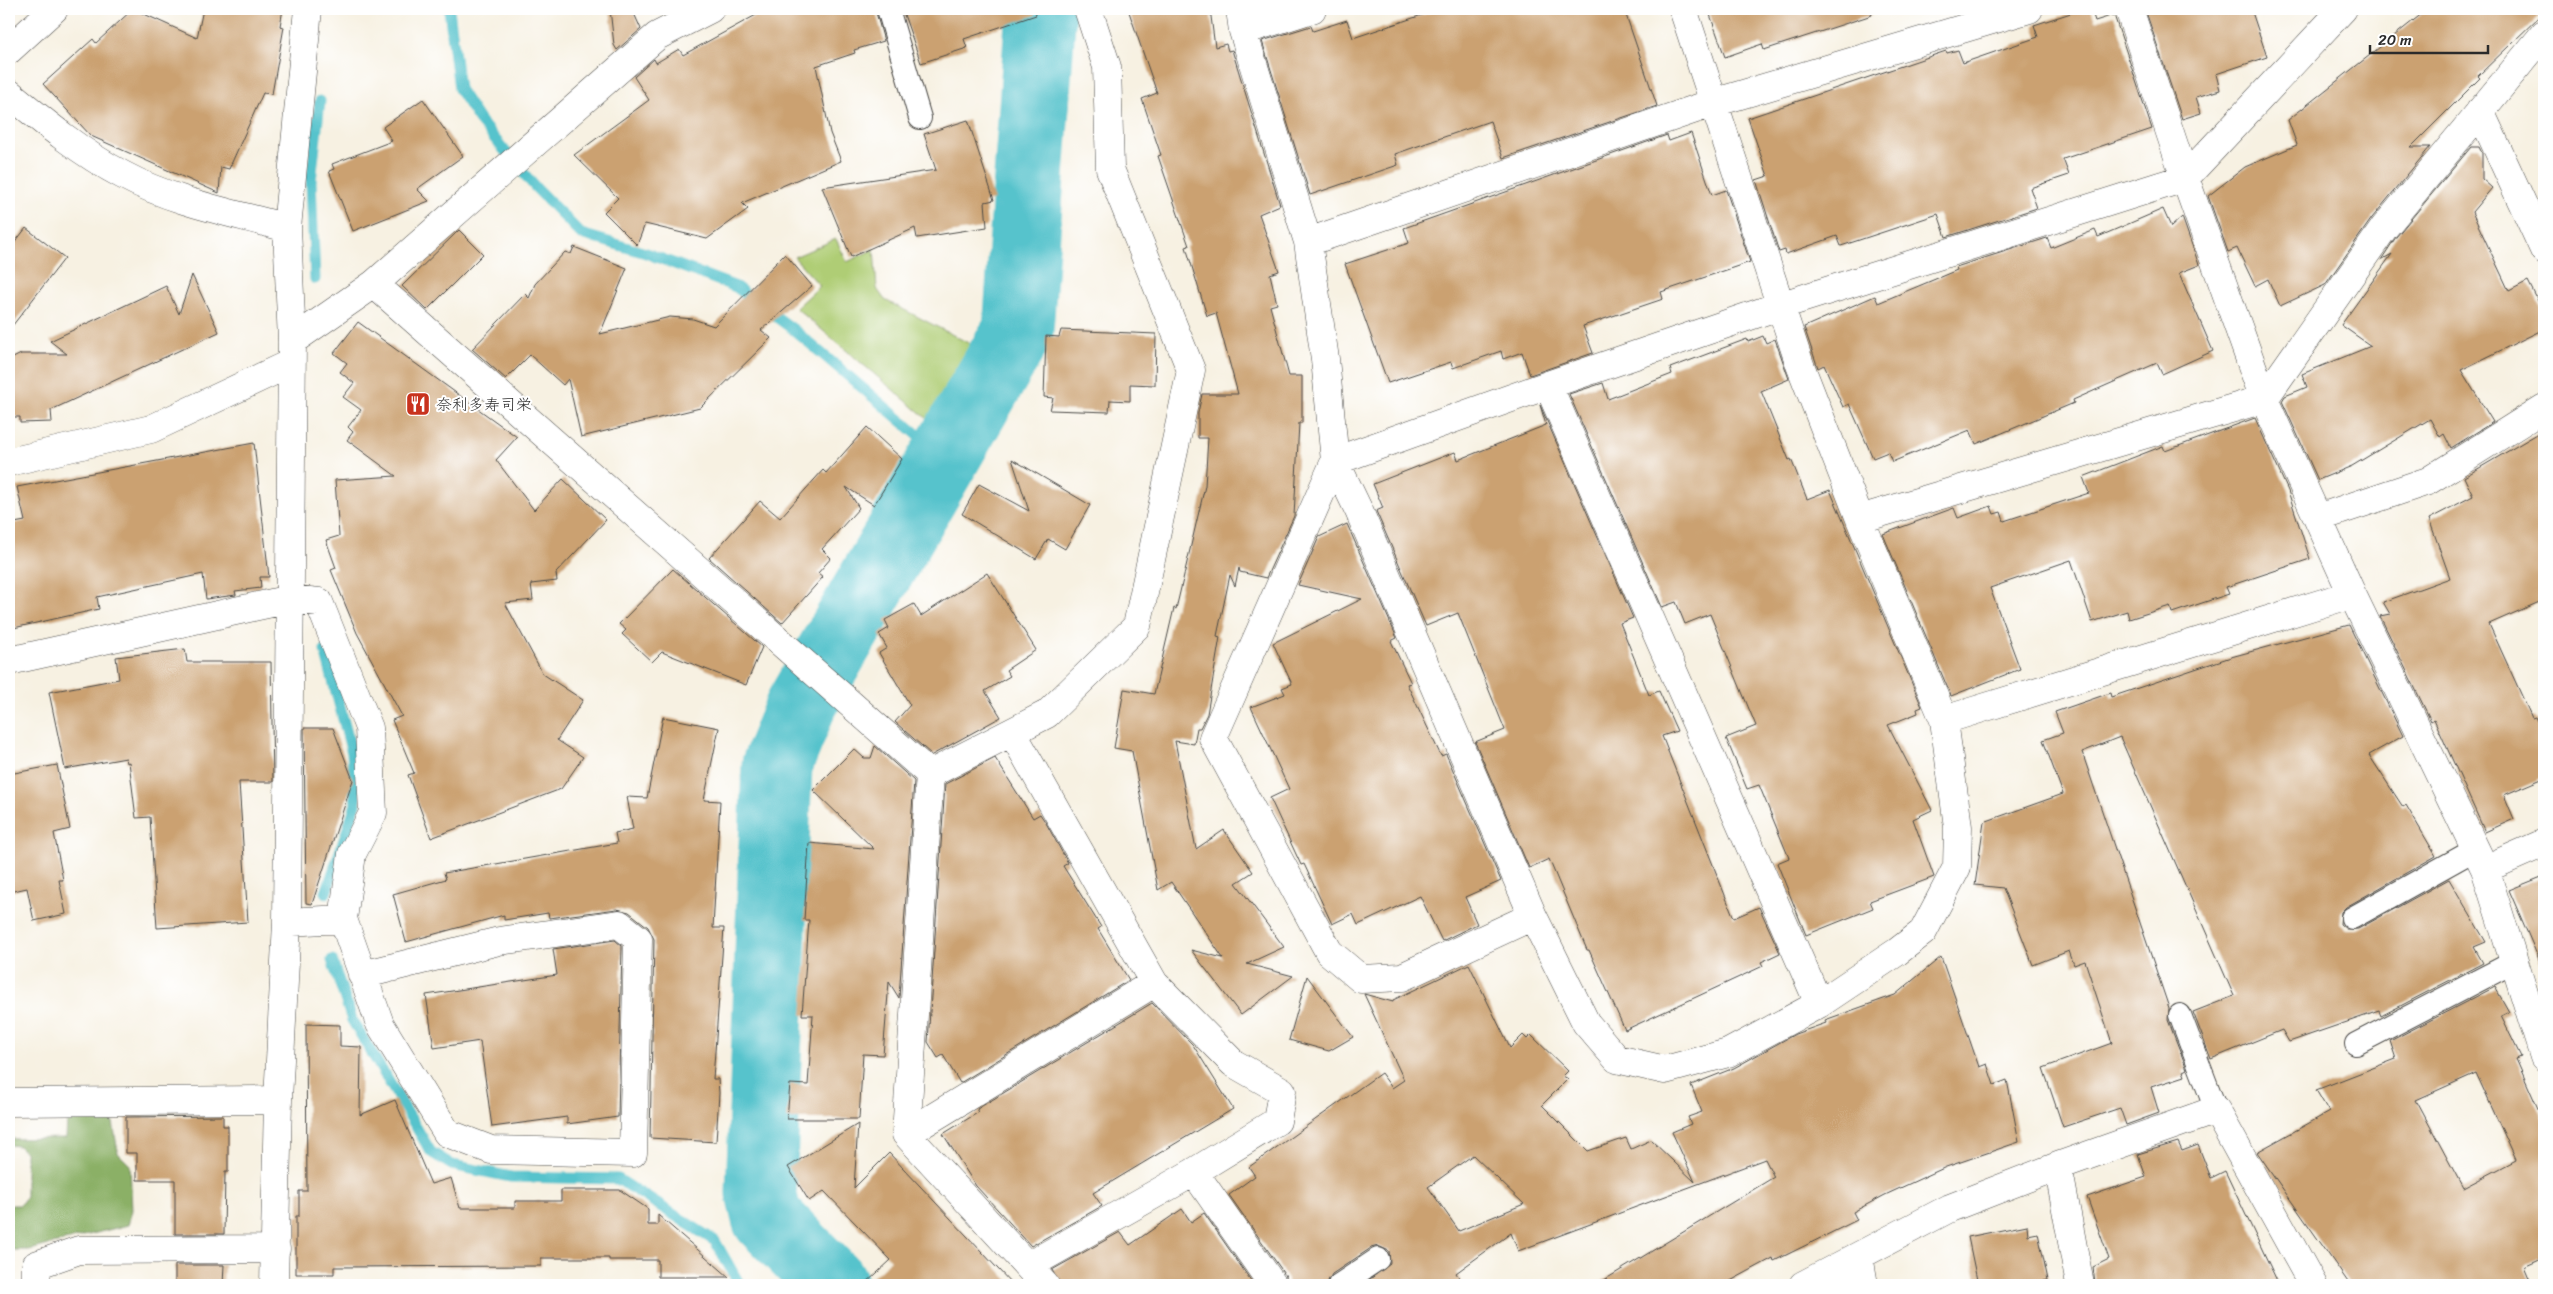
<svg xmlns="http://www.w3.org/2000/svg" width="2553" height="1294" viewBox="0 0 2553 1294" font-family="Sriracha,'Klee One',sans-serif">
  <rect width="100%" height="100%" fill="#fff"/>
  <filter id="ink" filterUnits="userSpaceOnUse"><feTurbulence type="fractalNoise" baseFrequency=".02" numOctaves="2"/><feDisplacementMap in="SourceGraphic" scale="10" xChannelSelector="R" yChannelSelector="G"/><feConvolveMatrix kernelMatrix="1 2 1 2 8 2 1 2 1" color-interpolation-filters="sRGB"/></filter>
  <filter id="wash" filterUnits="userSpaceOnUse"><feTurbulence type="fractalNoise" baseFrequency=".0096" numOctaves="4" result="noise"/><feDisplacementMap in="SourceGraphic" scale="20" xChannelSelector="R" yChannelSelector="G"/><feGaussianBlur stdDeviation="1.12" result="paint"/><feColorMatrix in="noise" values="0 0 0 0 0 0 0 0 0 0 0 0 0 0 0 0 0 1.4 0 .05"/><feComposite in="paint" operator="in"/></filter>
  <g filter="url(#wash)">
    <rect width="100%" height="100%" fill="#f7f1e2"/>
    <path fill="#afcd74" stroke="#6d7c50" d="M836 239 847 262 874 249 877 289 885 300 986 352 953 418 937 427 796 308 820 286 794 257Z"/>
    <path fill="#8bb066" stroke="#5b6e48" d="M71 1117H105L113 1122 118 1153 130 1165 132 1210 128 1225 29 1250H9V1205H20L26 1197V1153L19 1146 9 1145V1118L10 1139 66 1138 67 1120Z"/>
    <g fill="none" stroke-linecap="round" stroke-linejoin="round">
      <path stroke="#56c3cc" stroke-width="11" d="M449 9 459 89 479 120 536 188 581 234 646 253 736 287 794 330 944 457
        M315 279 311 181 320 101
        M325 650 352 753 356 804 326 893
        M332 960 352 1020 431 1152 452 1165 511 1177 618 1179 715 1241 740 1285"/>
      <path stroke="#56c3cc" stroke-width="71" d="M833 1285 767 1218 761 1193 777 765 801 705 1018 331 1041 9"/>
    </g>
    <g id="blocks">
      <path fill="#cba171" fill-rule="evenodd" d="M133 9 197 38 203 9H283L280 26 284 27 272 94 263 93 229 169 221 167 219 193 91 136 43 84 93 39 96 43Z
        M610 9H632L641 29 617 50 614 45Z
        M767 9H875L884 41 854 50 855 53 816 66 830 133 841 161 742 203 748 209 707 239 645 224 637 245 604 212 618 198 574 155 649 100 634 77 654 59 656 63 679 49 683 55Z
        M902 9H1035L1036 15 964 39 967 48 921 63Z
        M1128 9H1210L1215 47 1226 44 1228 51 1232 50 1280 205 1259 214 1279 271 1270 274 1277 304 1270 306 1289 376H1302V423H1299L1294 516 1266 578 1240 572 1239 568 1235 586 1230 575 1217 636 1220 637 1207 714 1200 728H1197L1194 744 1175 741 1196 849 1224 830 1253 872 1236 883 1284 947 1247 964 1293 976 1241 1015 1191 950 1223 958 1171 882 1158 890 1132 751 1114 748 1124 689 1154 694 1174 608 1176 609 1205 486 1208 438H1198V413L1202 394H1238L1216 313 1207 316 1186 247 1189 246 1158 156 1161 155 1142 99 1157 93Z
        M1440 9H1624L1657 106 1503 158 1490 121 1395 154 1398 165 1310 195 1262 41 1311 26 1313 31 1347 20 1353 38Z
        M1708 9H1870L1872 15 1764 50 1762 44 1725 57Z
        M2083 9H2091L2095 21 2114 15 2152 129 2063 159 2069 175 2030 188 2037 208 1946 237 1938 214 1841 246 1837 236 1786 254 1785 250 1779 252 1756 180 1768 176 1748 118 1946 51 1947 53 1958 50 1963 63 2038 37 2034 25Z
        M2145 9H2251L2267 57 2216 74 2220 90 2196 97 2201 113 2182 119Z
        M2428 9H2544V12L2478 76 2480 78 2411 147H2430L2372 218 2325 285 2280 306 2268 279 2255 286 2237 248 2228 252 2208 196 2245 167 2297 145 2288 120Z
        M423 99 463 156 417 189 429 201 353 231 329 171 334 169 332 164 392 141 383 127Z
        M968 120 994 200 985 202 987 227 917 238 915 228 851 257 822 187 936 170 924 134Z
        M1691 133 1712 195 1726 190 1750 262 1661 292 1663 299 1583 326 1593 353 1530 375 1522 352 1503 359 1501 351 1453 368 1451 362 1388 383 1345 264 1409 243 1404 228 1667 135 1669 141Z
        M2471 147H2479L2482 153V179L2492 188 2472 212 2509 291 2528 281 2544 313V329L2461 370 2493 422 2451 448 2444 434 2440 437 2430 419 2352 466 2318 480 2282 401 2285 396 2307 387 2302 374 2371 346 2341 325 2392 254 2381 260 2396 237Z
        M2163 209 2171 227 2182 217 2199 265 2179 273 2213 351 2162 374 2157 363 2073 400 2074 403 1976 444 1970 430 1892 462 1888 452 1873 458 1849 404 1843 407 1824 365 1818 368 1804 327 1875 296 1878 303 1957 270 1956 267 2047 238 2051 248 2095 230 2098 237Z
        M26 228 65 258 9 330V250Z
        M459 230 483 254 427 310 402 286Z
        M574 247 627 268 600 334 670 317 693 319 714 326 785 254 812 286 761 330 771 338 700 408 581 437 568 379 563 385 530 355 506 379 472 349 525 294 529 298 535 284 565 252 571 254Z
        M192 275 219 332 51 410 52 422 20 423V417H9V360L21 354H67L50 341 166 286 179 314Z
        M358 322 517 437 496 460 534 510 563 479 606 520 556 573 557 581 531 584 533 600 505 603 543 674 583 700 557 740 583 757 561 789 431 838 408 775 414 773 392 720 402 716 357 633 331 570 336 568 326 540 339 536 335 480 396 476 347 440 353 432 348 427 361 410 343 397 354 383 340 372 347 363 334 353Z
        M1061 330 1156 334 1155 385 1130 384V401L1110 400 1109 412 1050 410 1053 398 1044 397 1046 336 1059 337Z
        M1763 336 1766 343 1775 339 1789 379 1761 391 1789 460 1791 459 1807 499 1830 490 1922 707 1917 709 1918 713 1888 725 1932 810 1913 819 1934 877 1870 901 1873 908 1806 935 1777 863 1789 858 1759 785 1747 789 1726 738 1756 726 1710 614 1685 624 1676 602 1662 607 1569 394 1603 383 1608 399 1672 374 1670 368 1747 339 1748 342Z
        M1540 405 1633 618 1620 623 1649 695 1659 691 1677 731 1662 736 1734 918 1759 907 1780 953 1761 962 1763 966 1625 1030 1589 950H1587L1549 859 1529 868 1475 742 1505 730 1458 613 1426 626 1376 511 1383 508 1373 484 1455 452 1458 460 1546 425Z
        M2255 418 2288 491 2310 559 2226 587 2229 594 2172 613 2170 606 2129 619 2127 611 2092 622 2071 560 1990 588 2020 669 1951 696 1883 534 1954 508 1958 518 1991 506 1994 514 2001 512 2004 521 2089 493 2083 477 2163 446 2165 451Z
        M867 427 902 459 874 505 846 487 859 508 822 549 831 558 818 573 823 577 782 623 709 558 760 501 780 518 823 470 826 473Z
        M2544 430V600L2489 624 2532 718 2535 717 2537 721 2544 717V778L2504 795 2514 819 2485 832 2434 719 2431 721 2380 616 2390 614 2383 602 2450 578 2429 519 2473 496 2464 477Z
        M254 443 269 577H260L261 588 235 591 236 595 206 599 203 574 97 597 99 609 9 629V524L25 521 17 487Z
        M1012 459 1090 505 1065 549 1048 539 1036 559 962 514 979 484 1029 511Z
        M1347 524 1397 638 1391 641 1411 683 1407 684 1441 756 1446 754 1501 881 1465 897 1477 924 1442 941 1420 896 1358 925 1353 914 1332 924 1304 864 1301 865 1270 798 1289 789 1251 707 1285 694 1282 688 1292 684 1273 643 1362 599 1298 585 1319 537Z
        M673 569 762 647 746 685 662 652 652 662 622 634 626 630 619 624Z
        M987 573 1036 650 1006 670 1010 676 985 691 1001 717 932 755 895 722 910 705 879 653 887 648 879 634 889 628 885 620 914 604 921 616Z
        M2349 625 2403 736 2369 755 2403 807 2406 805 2436 856 2346 907 2341 912 2340 924 2346 929H2358L2449 879 2486 942 2474 947 2483 963 2381 1016 2379 1011 2289 1042 2282 1030 2211 1059 2193 1012 2234 996 2120 737 2082 752 2169 1008 2168 1020 2187 1069 2183 1071 2185 1076 2151 1087 2159 1113 2126 1125 2120 1108 2063 1127 2043 1068 2112 1043 2085 961 2074 965 2069 951 2033 965 2003 888 1975 885 1984 822 2063 794 2043 740 2063 733 2055 712 2110 693 2111 697 2231 657Z
        M185 649 187 662H271L273 782H239L248 922 157 928 150 817 136 818 129 762 127 763 126 758 65 769 49 692 119 679 116 657Z
        M663 717 719 728 704 800 720 801 713 928H724L713 1079H718L719 1093 716 1142 650 1138 654 939 648 927 629 912 617 909 549 918 548 913 504 920V915L406 942 393 894 446 879 444 873 617 843 615 833 633 829 627 797 647 798Z
        M304 728H333L353 780 312 904 306 903Z
        M875 746 914 781 899 998 889 982 883 1055 863 1054 859 1119H787L790 1084 808 1085 813 1015H802L809 920H804L809 843 874 849 813 790 854 749 864 758H871Z
        M995 758 1033 818 1040 814 1046 823 1068 863 1063 866 1101 927 1098 929 1129 980 960 1083 943 1055 938 1058 928 1042 945 784Z
        M57 765 70 829 54 833 63 880H59L66 914 34 921 27 888 9 892V774Z
        M2544 876V971L2509 890Z
        M615 940 622 946 618 1117 567 1124V1117L492 1127 480 1041 434 1048 426 995 557 975 553 949Z
        M1941 957 1979 1067 1987 1064 1994 1085 2007 1080 2019 1142 1946 1167 1885 1195 1853 1212 1857 1220 1774 1261 1773 1258 1723 1285H1596L1774 1177 1765 1159 1518 1251 1511 1233 1456 1273 1464 1285H1362L1390 1264 1389 1251 1378 1246 1371 1248 1332 1274 1326 1285H1288L1286 1276 1229 1195 1255 1176 1249 1167 1381 1073 1392 1088 1404 1080 1364 994 1393 1002V1000L1469 964 1510 1048 1523 1035 1527 1039 1531 1035 1568 1071 1563 1076 1568 1079 1542 1105 1588 1151 1626 1138 1631 1149 1651 1140 1695 1182 1672 1132 1691 1124 1688 1117 1702 1112 1691 1085 1734 1068 1795 1034 1826 1023 1825 1020 1895 995ZM1473 1155 1524 1204 1459 1231 1428 1187Z
        M1307 976 1353 1037 1329 1051 1289 1040Z
        M2495 987 2509 1012 2501 1016 2521 1057 2516 1059 2544 1122V1257L2524 1266 2532 1285H2350L2257 1152 2329 1112 2316 1090 2396 1059 2390 1041ZM2476 1073 2516 1160 2463 1188 2416 1100Z
        M1152 1003 1193 1045 1233 1109 1093 1193 1102 1206 1031 1246 976 1186 943 1134 979 1112 977 1109Z
        M306 1024 340 1025V1046L361 1047 360 1115 395 1100 431 1184 451 1178 460 1208H515V1201H561V1190H620L648 1209V1225H658V1215L729 1277H658V1260H609V1258H541V1266L334 1267V1274H296V1216H299V1191H307Z
        M223 1116V1126H228V1172H225L224 1234H175V1180H137V1153H126V1117Z
        M858 1124 854 1188 889 1153 1013 1285H864L891 1260 824 1191 809 1201 788 1167Z
        M2178 1142 2182 1151 2198 1145 2211 1178 2225 1171 2279 1285H2095L2093 1267 2109 1259 2087 1197 2146 1177 2138 1154Z
        M1182 1209 1191 1222 1204 1213 1254 1285H1060L1052 1270 1120 1232 1130 1245Z
        M2027 1225 2028 1235 2038 1233 2048 1280 2024 1285H1978L1968 1237Z
        M175 1265H224L223 1285H175Z"/>
    </g>
  </g>
  <g filter="url(#ink)">
    <use href="#blocks" fill-opacity="0" stroke="#4a4946" stroke-width="1"/>
    <g fill="none" stroke-linecap="round" stroke-linejoin="round">
      <defs>
        <path id="lane" d="M888 9 920 118
          M2352 918 2476 849
          M2180 1015 2216 1110
          M2356 1044 2514 962
          M1339 1285 1378 1259"/>
        <path id="street" d="M1240 9 1243 31 1308 242 1325 359 1335 461 1359 511 1533 916 1586 1023 1617 1059 1665 1070 1728 1053 1819 1004 1897 952 1923 932 1957 867 1958 827 1944 720 1860 519 1800 365 1683 9
          M2129 9 2185 178 2264 399 2352 594 2485 869 2544 1057
          M1243 31 1312 9
          M9 93C45 123 81 153 123 175 173 202 233 213 287 228
          M2480 111 2544 250
          M1308 242 1713 103 2029 9
          M374 284 930 774 906 1134 1045 1285
          M292 341 374 284 657 36 710 9
          M1548 385 1819 1004
          M9 462 151 429 291 363
          M2318 518 2428 481 2544 408
          M1860 519 2264 399 2384 228 2544 34
          M9 661 290 599 319 602 369 728 373 813 352 854 343 919 380 1024 447 1133 491 1150 633 1153 638 939 619 924 499 941 362 975
          M1944 720 2352 594
          M1012 732 1154 983 1233 1063 1282 1091 1277 1121 1194 1172 1028 1266
          M930 774 1047 714 1137 626 1191 370 1110 169 1107 67 1088 9
          M2485 869 2544 843
          M1533 916 1402 977 1361 979 1329 952 1213 738 1335 461 1548 385 1779 306 2185 178 2343 9
          M287 922 343 919
          M9 1102 278 1100
          M906 1134 1154 983
          M2058 1166 2080 1285
          M1194 1172 1273 1285
          M1859 1256 1864 1285
          M36 1285V1265L79 1250 276 1249
          M274 1285 278 1100 287 922 292 341 287 228 308 9
          M1803 1285 1950 1208 2058 1166 2216 1110 2313 1285"/>
        <path id="secondary" d="M9 50 54 9"/>
      </defs>
      <use href="#lane" stroke="#4a4946" stroke-width="24"/>
      <use href="#street" stroke="#4a4946" stroke-width="29"/>
      <use href="#secondary" stroke="#4a4946" stroke-width="29"/>
      <use href="#lane" stroke="#fff" stroke-width="22"/>
      <use href="#street" stroke="#fff" stroke-width="28"/>
      <use href="#secondary" stroke="#fff" stroke-width="28"/>
    </g>
  </g>
  <defs>
    <symbol id="restaurant-square" viewBox="-11 -11 22 22"><rect x="-9" y="-9" width="18" height="18" rx="4" fill="#c8321e" stroke="#fff"/><path d="M-5-6h1v4h1v-4h1v4h1v-4h1v5L-1.5 .5V6h-2V.5L-5-1ZM5-6V6H3V1.5H1.5Q1.5-4 5-6Z" fill="#fff"/></symbol>
  </defs>
  <g fill-rule="evenodd">
    <use href="#restaurant-square" x="404" y="390" width="28" height="28"/>
  </g>
  <g text-anchor="middle" stroke-width="4" stroke-linejoin="round" paint-order="stroke">
    <g font-size="16" fill="#2b2b2b" stroke="#fff" text-anchor="start">
      <text x="436" y="410">奈利多寿司栄</text>
    </g>
  </g>
  <rect width="2553" height="1294" fill="none" stroke="#fff" stroke-width="30"/>
  <path d="M2370 45v8h118v-8" fill="none" stroke="#2b2b2b" stroke-width="2.5"/>
  <text x="2378" y="45" font-size="15" fill="#2b2b2b" stroke="#ffffff" stroke-width="4" paint-order="stroke">20 m</text>
</svg>
